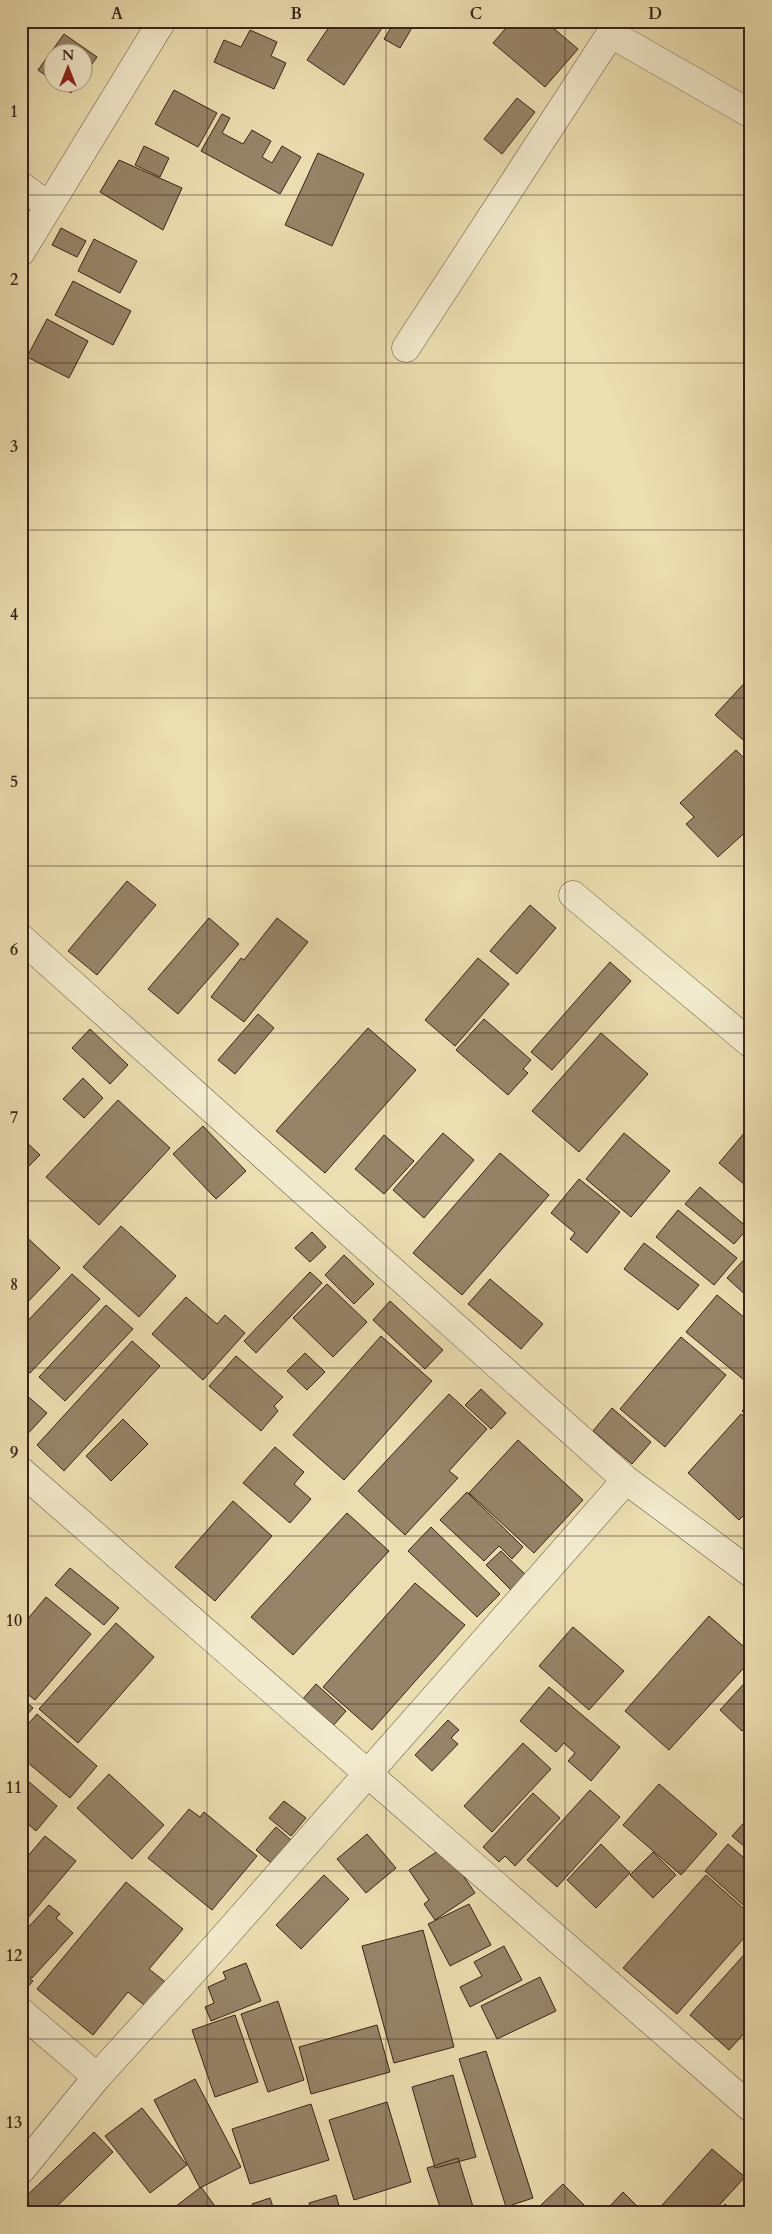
<svg xmlns="http://www.w3.org/2000/svg" width="772" height="2234" viewBox="0 0 772 2234" font-family="Cardo,serif">
  <rect width="100%" height="100%" fill="#ebdeb0"/>
  <filter id="stains"><feTurbulence type="fractalNoise" baseFrequency=".004" numOctaves="4"/><feColorMatrix values="0 0 0 0 .2 0 0 0 0 .09 0 0 0 0 .02 0 0 0 .5 -.17"/></filter>
  <radialGradient id="worn" r=".72"><stop offset=".6" stop-color="#630" stop-opacity="0"/><stop offset="1" stop-color="#630" stop-opacity=".3"/></radialGradient>
  <path fill="#968468" stroke="#3a2319" d="M333 21H378L384 25 344 85 307 60Z
    M395 21H416L400 48 384 39Z
    M512 21H545L578 49 545 87 493 43Z
    M250 30 277 42 271 56 286 63 274 89 214 62 224 40 241 47Z
    M64 34 97 57 82 78V52H52V80L38 70Z
    M56 82H79L71 93Z
    M174 90 217 113 198 147 155 124Z
    M517 98 535 112 502 154 484 139Z
    M222 114 230 118 222 133 243 144 252 130 271 141 262 157 272 163 282 146 301 157 280 194 201 151Z
    M144 146 169 158 160 177 135 165Z
    M318 153 364 174 332 246 285 225Z
    M119 160 182 188 163 230 100 192Z
    M61 228 86 241 77 257 52 245Z
    M94 239 137 261 120 293 78 271Z
    M73 281 131 311 113 345 55 315Z
    M47 319 88 341 69 378 27 357Z
    M751 676V747L715 715Z
    M736 750 751 765V827L718 857 686 824 694 817 680 803Z
    M127 881 156 905 97 975 68 951Z
    M530 905 556 928 517 974 490 951Z
    M209 918 239 944 178 1014 148 989Z
    M277 918 308 942 244 1022 211 997 241 958 244 960Z
    M478 958 509 984 455 1046 425 1020Z
    M610 962 631 981 552 1070 531 1052Z
    M258 1014 274 1028 235 1074 218 1060Z
    M484 1019 531 1060 523 1069 528 1073 508 1095 456 1050Z
    M368 1028 416 1070 325 1173 276 1131Z
    M90 1029 128 1065 110 1084 72 1048Z
    M601 1033 648 1074 579 1152 532 1111Z
    M83 1078 103 1098 84 1118 63 1099Z
    M118 1100 170 1148 99 1225 46 1177Z
    M751 1125V1190L719 1163Z
    M203 1126 246 1171 216 1199 173 1154Z
    M443 1133 474 1160 424 1218 393 1190Z
    M624 1133 670 1171 631 1217 586 1179Z
    M384 1135 414 1161 384 1194 355 1169Z
    M21 1137 40 1155 21 1174Z
    M500 1153 549 1195 462 1295 413 1253Z
    M579 1179 620 1212 587 1253 570 1239 575 1233 551 1213Z
    M700 1187 748 1228 734 1244 685 1204Z
    M678 1210 737 1258 714 1285 656 1237Z
    M121 1226 176 1276 139 1317 83 1267Z
    M21 1232 60 1268 21 1309Z
    M312 1232 326 1247 310 1262 295 1248Z
    M644 1243 699 1285 678 1310 624 1269Z
    M751 1252V1297L749 1298 727 1278Z
    M344 1255 374 1284 354 1304 325 1275Z
    M310 1272 322 1283 256 1353 244 1341Z
    M72 1274 100 1299 30 1373 21 1365V1328Z
    M490 1279 543 1324 521 1349 468 1304Z
    M327 1284 367 1322 333 1357 293 1318Z
    M717 1295 751 1323V1373L744 1380 686 1332Z
    M186 1297 217 1324 225 1315 245 1333 203 1380 152 1334Z
    M390 1301 443 1350 425 1369 373 1320Z
    M106 1305 133 1329 65 1401 39 1377Z
    M381 1336 432 1381 344 1480 293 1435Z
    M681 1337 726 1375 665 1447 620 1409Z
    M132 1341 160 1366 64 1471 37 1445Z
    M305 1353 325 1372 307 1390 287 1371Z
    M236 1356 283 1397 274 1406 278 1411 261 1431 209 1386Z
    M481 1389 506 1413 491 1429 465 1405Z
    M25 1394 47 1413 21 1441V1398Z
    M449 1394 487 1429 449 1471 458 1478 405 1535 358 1491Z
    M751 1401V1418L742 1411Z
    M612 1408 651 1442 632 1464 593 1431Z
    M741 1414 751 1423V1508L739 1520 688 1473Z
    M123 1419 148 1444 111 1481 86 1456Z
    M518 1440 583 1500 534 1553 469 1493Z
    M275 1447 304 1472 294 1484 311 1499 290 1523 243 1483Z
    M467 1492 523 1547 512 1559 499 1546 484 1561 440 1520Z
    M233 1501 272 1536 215 1601 175 1567Z
    M347 1513 389 1551 293 1655 251 1617Z
    M431 1527 500 1594 477 1617 408 1551Z
    M501 1551 527 1576 512 1591 486 1565Z
    M21 1565 29 1571 21 1581Z
    M70 1568 119 1608 104 1625 55 1585Z
    M415 1583 465 1625 372 1730 323 1687Z
    M46 1597 91 1634 35 1700 21 1689V1627Z
    M709 1616 751 1653V1660L669 1750 625 1711Z
    M116 1623 154 1657 78 1743 39 1709Z
    M573 1627 624 1671 589 1710 539 1666Z
    M751 1676V1722L742 1731 720 1710Z
    M316 1684 346 1711 332 1727 302 1700Z
    M549 1687 620 1747 591 1781 568 1761 575 1753 564 1743 556 1752 520 1721Z
    M21 1698 33 1708 21 1722Z
    M37 1714 97 1766 70 1798 21 1757V1732Z
    M448 1720 459 1730 451 1738 458 1744 432 1771 415 1755Z
    M523 1743 551 1769 492 1832 464 1806Z
    M109 1774 164 1825 132 1859 77 1808Z
    M21 1775 57 1806 36 1831 21 1818Z
    M659 1784 717 1834 681 1875 623 1825Z
    M590 1790 620 1817 557 1887 527 1860Z
    M533 1793 560 1818 515 1866 505 1856 499 1862 483 1847Z
    M284 1801 306 1818 291 1836 269 1818Z
    M189 1809 200 1817 204 1812 257 1856 212 1910 148 1858Z
    M751 1815V1852L732 1836Z
    M276 1827 291 1840 271 1863 256 1850Z
    M367 1834 396 1868 366 1893 337 1859Z
    M45 1836 76 1861 21 1926V1864Z
    M601 1844 630 1873 596 1908 567 1880Z
    M728 1844 751 1864V1912L705 1871Z
    M444 1847 475 1893 435 1920 424 1904 429 1900 409 1870Z
    M653 1852 676 1875 653 1898 630 1875Z
    M324 1875 349 1899 301 1949 276 1925Z
    M706 1875 751 1915V1930L677 2014 623 1968Z
    M126 1882 183 1929 149 1969 169 1985 149 2009 128 1992 93 2035 37 1989Z
    M469 1904 491 1945 450 1966 428 1924Z
    M49 1905 60 1914 56 1918 73 1933 32 1978 21 1969V1935Z
    M423 1930 454 2047 394 2063 362 1946Z
    M504 1946 522 1980 470 2007 460 1987 482 1976 474 1962Z
    M751 1947V2026L729 2050 690 2015Z
    M246 1963 261 2001 211 2021 205 2007 214 2003 208 1987 226 1979 223 1972Z
    M21 1970 33 1981 21 1994Z
    M540 1977 556 2011 497 2039 481 2006Z
    M278 2001 304 2080 268 2092 241 2014Z
    M235 2015 258 2082 215 2097 192 2030Z
    M377 2025 390 2072 311 2094 299 2047Z
    M486 2051 533 2198 506 2207 459 2059Z
    M453 2075 476 2157 435 2168 412 2087Z
    M195 2079 241 2167 200 2188 154 2100Z
    M387 2102 411 2182 354 2200 329 2120Z
    M311 2104 329 2160 250 2184 232 2129Z
    M142 2108 187 2165 150 2193 105 2136Z
    M94 2132 113 2152 50 2213H21V2201Z
    M712 2149 745 2177 712 2213 656 2212Z
    M458 2158 475 2213H442L427 2168Z
    M563 2184 592 2213H549L541 2205Z
    M201 2187 220 2213H167Z
    M623 2192 636 2205 628 2213H617L610 2206Z
    M336 2195 341 2213H312L309 2203Z
    M270 2198 275 2213H255L252 2204Z
    M725 2204 735 2213H717Z"/>
  <g fill="none" stroke-linecap="round" stroke-linejoin="round">
    <defs>
      <path id="minor" d="M611 34 751 114
        M21 186 49 206
        M21 252 162 21
        M406 348 619 21
        M573 895 751 1044
        M21 938 626 1480
        M21 1471 751 2108
        M21 2012 97 2077
        M21 2170 97 2077 217 1945 626 1480 751 1573"/>
    </defs>
    <use href="#minor" stroke="#66523f" stroke-width="29"/>
    <use href="#minor" stroke="#f2eacc" stroke-width="28"/>
  </g>
  <path fill="none" stroke="#3a2319" stroke-width="1" stroke-opacity="0.55" d="M207 21V2213M386 21V2213M565 21V2213M21 195H751M21 363H751M21 530H751M21 698H751M21 866H751M21 1033H751M21 1201H751M21 1368H751M21 1536H751M21 1704H751M21 1871H751M21 2039H751"/>
  <rect width="772" height="2234" fill="none" stroke="#ebdeb0" stroke-width="55"/>
  <g transform="translate(68 68)"><circle r="24" fill="#f2eacc" stroke="#a89a84"/>
  <path d="M0-4L9 19L0 12L-9 19Z" fill="#8f2418"/>
  <text y="-8" font-size="14" font-weight="bold" text-anchor="middle" fill="#3a2319">N</text>
  </g>
  <rect x="28" y="28" width="716" height="2178" fill="none" stroke="#3a2319" stroke-width="2"/>
  <g font-size="16" text-anchor="middle" font-weight="bold" fill="#3a2319">
    <text x="117" y="19">A</text>
    <text x="296" y="19">B</text>
    <text x="476" y="19">C</text>
    <text x="655" y="19">D</text>
    <text x="14" y="117">1</text>
    <text x="14" y="285">2</text>
    <text x="14" y="452">3</text>
    <text x="14" y="620">4</text>
    <text x="14" y="787">5</text>
    <text x="14" y="955">6</text>
    <text x="14" y="1123">7</text>
    <text x="14" y="1290">8</text>
    <text x="14" y="1458">9</text>
    <text x="14" y="1626">10</text>
    <text x="14" y="1793">11</text>
    <text x="14" y="1961">12</text>
    <text x="14" y="2128">13</text>
  </g>
  <rect width="100%" height="100%" filter="url(#stains)"/>
  <rect width="100%" height="100%" fill="url(#worn)"/>
</svg>
